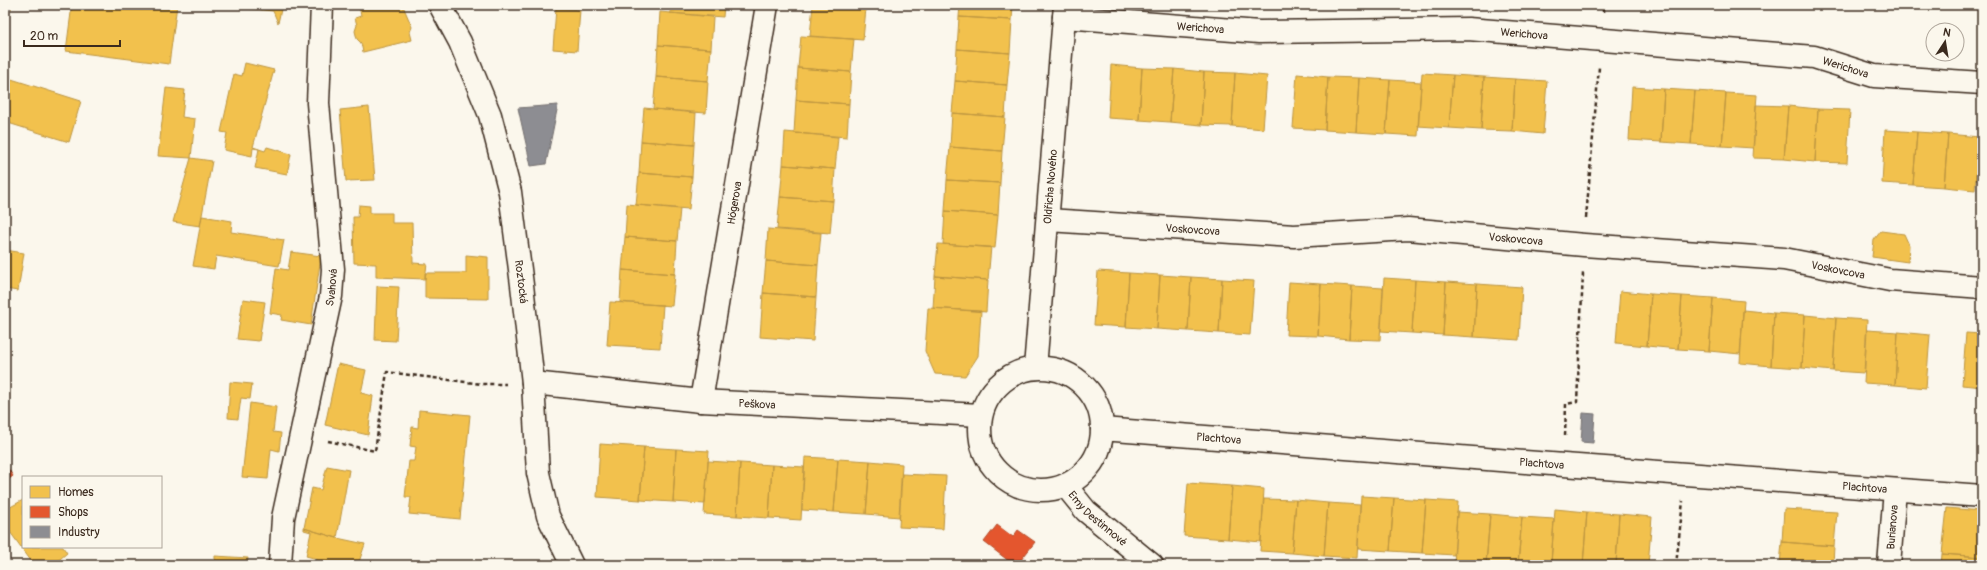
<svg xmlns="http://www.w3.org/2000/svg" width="1987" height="570" viewBox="0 0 1987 570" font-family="Pangolin,sans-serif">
  <rect width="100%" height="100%" fill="#fbf7ec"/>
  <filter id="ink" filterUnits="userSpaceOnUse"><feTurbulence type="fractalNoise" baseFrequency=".025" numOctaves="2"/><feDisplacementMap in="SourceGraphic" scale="8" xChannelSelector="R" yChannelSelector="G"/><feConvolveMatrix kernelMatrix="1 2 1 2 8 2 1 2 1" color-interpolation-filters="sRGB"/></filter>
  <g filter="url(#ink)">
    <path fill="#f2c14e" stroke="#bb9440" d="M5 5H12L5 25Z
      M72 5H177L169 64 66 51Z
      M216 5H282L278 23 273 11Z
      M359 5H394L395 8 403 6 412 27 410 32 412 40 363 52 361 43 357 39 355 31 357 25 355 18 361 16Z
      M671 5H724L723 17 670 13Z
      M813 5 866 8 863 40 810 36Z
      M829 5H866V8Z
      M960 5H1013L1012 20 959 17Z
      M556 8 580 10 577 51 553 49Z
      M660 12 713 17 711 49 658 45Z
      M959 17 1012 20 1010 53 957 49Z
      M801 36 854 39 851 72 798 68Z
      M658 45 711 49 708 81 656 77Z
      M957 49 1010 53 1007 85 955 81Z
      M245 63 274 70 253 147 265 151 267 147 291 154 287 174 255 168 259 149 253 148 252 156 224 150 227 133 221 132 234 74 242 76Z
      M1111 65 1142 68 1139 120 1108 118Z
      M798 68 851 72 849 104 796 100Z
      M1142 68 1174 69 1170 122 1139 120Z
      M1174 69 1204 72 1201 125 1170 122Z
      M1204 72 1235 73 1232 126 1201 125Z
      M1235 73 1267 76 1263 129 1232 126Z
      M1422 73 1453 75 1449 128 1418 126Z
      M1297 74 1328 77 1325 130 1293 128Z
      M1453 75 1484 77 1481 130 1449 128Z
      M5 77 81 101 69 142 5 122Z
      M656 77 708 81 706 113 653 109Z
      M1328 77 1359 78 1356 132 1325 130Z
      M1484 77 1515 79 1512 131 1481 130Z
      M1359 78 1390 80 1386 134 1356 132Z
      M1515 79 1547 81 1543 134 1512 131Z
      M1390 80 1421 82 1418 136 1386 134Z
      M955 81 1007 85 1005 117 952 113Z
      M1632 87 1664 89 1661 142 1629 140Z
      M166 88 185 90 182 117 195 119 191 158 158 156Z
      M1664 89 1695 91 1691 144 1661 142Z
      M1695 91 1726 93 1722 146 1691 144Z
      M1726 93 1757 95 1753 148 1722 146Z
      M796 100 849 104 847 137 794 133Z
      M1756 105 1788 106 1784 159 1753 158Z
      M1788 106 1818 109 1815 162 1784 159Z
      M369 107 375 180 346 181 340 110Z
      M644 108 696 113 694 145 641 141Z
      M1818 109 1850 110 1847 163 1815 162Z
      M952 113 1005 117 1002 151 950 147Z
      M1979 127H1982V180H1976Z
      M1885 130 1917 132 1913 185 1882 183Z
      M785 132 838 137 835 169 783 165Z
      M1917 132 1948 134 1944 187 1913 185Z
      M1948 134 1979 137 1975 190 1944 187Z
      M641 141 694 145 692 177 639 173Z
      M950 147 1002 151 1000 183 947 180Z
      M191 158 212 161 200 226 173 222Z
      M783 165 835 169 833 201 780 197Z
      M639 173 692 177 689 209 636 205Z
      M947 180 1000 183 998 215 945 211Z
      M780 197 833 201 830 233 777 229Z
      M627 204 680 209 677 241 625 237Z
      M359 205 370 206V213H392V223H412L413 263 427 264 425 279 376 277V264L354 263 353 217H358Z
      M945 211 998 215 995 248 943 244Z
      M202 216 232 221 231 232 284 240 279 266 216 256 214 269 193 266Z
      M768 229 821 233 818 265 766 261Z
      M1881 231 1904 234 1909 245 1908 262 1872 257 1874 240Z
      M625 237 677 241 675 274 622 270Z
      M938 244 991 247 988 280 935 276Z
      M5 250 24 253 18 291 5 289Z
      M291 252 321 256 311 325 281 320 282 315 270 313 276 268 288 270Z
      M466 255 488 257V299L425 298V273H466Z
      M766 261 818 265 816 297 763 293Z
      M622 270 675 274 672 306 620 302Z
      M1098 271 1129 273 1126 327 1094 325Z
      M1129 273 1160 275 1157 329 1126 327Z
      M1160 275 1191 277 1188 331 1157 329Z
      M935 276 988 280 986 312 933 308Z
      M1191 277 1222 279 1219 333 1188 331Z
      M1384 278 1415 280 1412 333 1381 331Z
      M1222 279 1254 281 1250 335 1219 333Z
      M1415 280 1446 282 1443 335 1412 333Z
      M1289 282 1321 284 1318 336 1286 335Z
      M1446 282 1477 284 1474 337 1443 335Z
      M1321 284 1352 286 1349 339 1318 336Z
      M1477 284 1522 287 1519 340 1474 337Z
      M377 286 399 287 396 341 375 340Z
      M1352 286 1383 288 1380 340 1349 339Z
      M1620 291 1651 294 1647 346 1616 343Z
      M763 293 816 297 813 341 760 337Z
      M1651 294 1682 296 1678 349 1647 346Z
      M1682 296 1713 298 1709 351 1678 349Z
      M1713 298 1744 301 1740 354 1709 351Z
      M243 299 265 302 259 341 237 339Z
      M610 302 663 305 660 348 607 345Z
      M928 308 981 311 978 356 965 376 935 374 925 351Z
      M1743 310 1774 313 1771 366 1740 363Z
      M1774 313 1805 315 1802 368 1771 366Z
      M1805 315 1836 318 1833 371 1802 368Z
      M1836 318 1867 320 1864 373 1833 371Z
      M1867 330 1898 332 1895 385 1864 383Z
      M1898 332 1930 335 1926 388 1895 385Z
      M1966 333 1982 334V387L1962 385Z
      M338 364 366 370 361 393 373 396 368 435 325 425Z
      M230 382 252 384 250 399 241 398 238 419 228 418Z
      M250 403 276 407 273 432 281 433 279 451 271 449 268 479 242 477Z
      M419 410 470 415 460 519 409 514 411 497H405L409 461H414L416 447 410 446 412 427 418 428Z
      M600 444 644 447 640 500 597 497Z
      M644 447 676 449 673 502 640 500Z
      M676 449 709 451 705 504 673 502Z
      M805 457 838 459 834 512 802 510Z
      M838 459 870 461 866 514 834 512Z
      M708 461 740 463 737 516 704 514Z
      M870 461 902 464 899 517 866 514Z
      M740 463 772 465 769 518 737 516Z
      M772 465 804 467 801 520 769 518Z
      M327 466 349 470 337 538 304 528 312 488 321 490Z
      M902 474 946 476 943 529 899 527Z
      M1188 483 1232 486 1228 539 1184 536Z
      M1232 486 1264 489 1261 542 1228 539Z
      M1361 496 1394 498 1390 551 1358 549Z
      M1394 498 1426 500 1422 553 1390 551Z
      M1264 499 1296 500 1292 553 1260 551Z
      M23 500V547H63L67 553 53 565H34L5 525V510Z
      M1296 500 1328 503 1324 556 1292 553Z
      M1426 500 1458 502 1454 555 1422 553Z
      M1328 503 1360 505 1357 558 1324 556Z
      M1947 508 1982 511V557L1942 554Z
      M1555 509 1587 512 1583 565 1551 562Z
      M1784 509 1837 512 1834 546 1782 542Z
      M1457 512 1490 514 1486 565H1454Z
      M1587 512 1619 514 1616 565H1583Z
      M1490 514 1522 517 1518 565H1486Z
      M1619 514 1652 517 1648 565H1616Z
      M1522 517 1554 519 1551 565H1518Z
      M304 528 337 538 365 544 358 565H315L317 559 306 556 311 532 304 530Z
      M1782 542 1834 546 1833 565H1780Z
      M1942 554 1982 557V565H1941Z
      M215 556 248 558 247 565H215Z"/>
    <path fill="#e4572e" stroke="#b14a29" d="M5 464 13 476 5 482Z
      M997 525 1013 537 1018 530 1035 542 1017 565H1014L984 542Z"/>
    <path fill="#8d8d92" stroke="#746f6f" d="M558 105 546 164 531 166 518 108Z
      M1583 413 1595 414 1593 443 1581 442Z"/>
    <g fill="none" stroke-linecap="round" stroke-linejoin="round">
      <defs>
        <g id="minor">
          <path id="s1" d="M440 5 460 42 490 115 510 192 522 285 533 383 538 473 548 516 572 565"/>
          <path id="s2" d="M1064 17 1259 32 1468 29 1814 57 1874 76 1982 83"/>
          <path id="s3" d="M1048 220 1294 236 1408 229 1584 245 1784 259 1890 280 1982 287"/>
          <path id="s4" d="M1035 368 1065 5"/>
          <circle cx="1041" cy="429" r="61"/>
          <path id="s5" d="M533 383 701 401 981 415"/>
          <path id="s6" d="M701 401 767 5"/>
          <path id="s7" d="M1102 429 1564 465 1982 496"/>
          <path id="s8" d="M1065 485 1086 511 1152 565"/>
          <path id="s9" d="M280 565 283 518 331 296 333 269 318 103 322 5"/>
          <path id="s10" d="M1889 565 1895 490"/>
        </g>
      </defs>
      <use href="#minor" stroke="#3b2a1e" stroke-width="25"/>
      <path stroke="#3b2a1e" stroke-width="2.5" stroke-dasharray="4 3" stroke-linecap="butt" d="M1603 12V5
        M1586 218 1599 67
        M1565 436 1566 404 1577 402 1583 273
        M328 441 375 451 387 372 482 384H506
        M1676 565 1683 501"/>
      <use href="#minor" stroke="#fbf7ec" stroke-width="22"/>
    </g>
  </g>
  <g text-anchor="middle" stroke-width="4" stroke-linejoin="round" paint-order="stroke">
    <g font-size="11" fill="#3b2a1e" stroke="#fbf7ec">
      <text dy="4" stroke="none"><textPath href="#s2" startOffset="137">Werichova</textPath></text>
      <text dy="4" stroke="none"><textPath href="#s2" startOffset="461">Werichova</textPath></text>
      <text dy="4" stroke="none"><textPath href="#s2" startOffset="785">Werichova</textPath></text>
      <text dy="4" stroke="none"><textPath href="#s4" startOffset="182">Oldřicha Nového</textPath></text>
      <text dy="4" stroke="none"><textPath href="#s6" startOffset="201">Högerova</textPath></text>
      <text dy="4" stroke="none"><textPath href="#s3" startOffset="145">Voskovcova</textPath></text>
      <text dy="4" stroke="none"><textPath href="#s3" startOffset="469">Voskovcova</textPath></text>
      <text dy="4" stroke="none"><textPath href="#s3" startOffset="793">Voskovcova</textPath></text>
      <text dy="4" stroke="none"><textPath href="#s1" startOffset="291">Roztocká</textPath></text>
      <text dy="4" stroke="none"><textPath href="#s9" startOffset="283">Svahová</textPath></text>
      <text dy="4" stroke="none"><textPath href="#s5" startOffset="225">Peškova</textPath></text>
      <text dy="4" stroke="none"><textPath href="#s7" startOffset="117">Plachtova</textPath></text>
      <text dy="4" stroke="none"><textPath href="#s7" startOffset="441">Plachtova</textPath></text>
      <text dy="4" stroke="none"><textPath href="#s7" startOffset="765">Plachtova</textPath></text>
      <text dy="4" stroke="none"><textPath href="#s8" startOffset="47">Emy Destinnové</textPath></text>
      <text dy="4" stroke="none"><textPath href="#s10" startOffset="38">Burianova</textPath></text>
    </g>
  </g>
  <rect width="1987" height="570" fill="none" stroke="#fbf7ec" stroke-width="20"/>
  <rect x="10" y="10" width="1967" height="550" fill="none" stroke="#3b2a1e" stroke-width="1.5" filter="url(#ink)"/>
  <rect x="22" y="476" width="140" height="72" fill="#fbf7ec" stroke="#aea59a"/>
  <rect x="30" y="486" width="20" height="12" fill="#f2c14e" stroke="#aea59a"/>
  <text x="58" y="496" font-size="12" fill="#3b2a1e">Homes</text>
  <rect x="30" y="506" width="20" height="12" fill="#e4572e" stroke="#aea59a"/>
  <text x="58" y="516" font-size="12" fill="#3b2a1e">Shops</text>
  <rect x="30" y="526" width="20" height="12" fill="#8d8d92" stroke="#aea59a"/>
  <text x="58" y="536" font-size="12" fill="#3b2a1e">Industry</text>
  <g transform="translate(1945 42) rotate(12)"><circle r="19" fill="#fbf7ec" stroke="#aea59a"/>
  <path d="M0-3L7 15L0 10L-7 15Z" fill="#3b2a1e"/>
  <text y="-6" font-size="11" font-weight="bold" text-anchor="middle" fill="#3b2a1e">N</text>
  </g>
  <path d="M24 40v6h96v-6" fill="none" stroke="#3b2a1e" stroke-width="2"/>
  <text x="30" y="40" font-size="12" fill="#3b2a1e" stroke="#fbf7ec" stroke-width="3" paint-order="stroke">20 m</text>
</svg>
